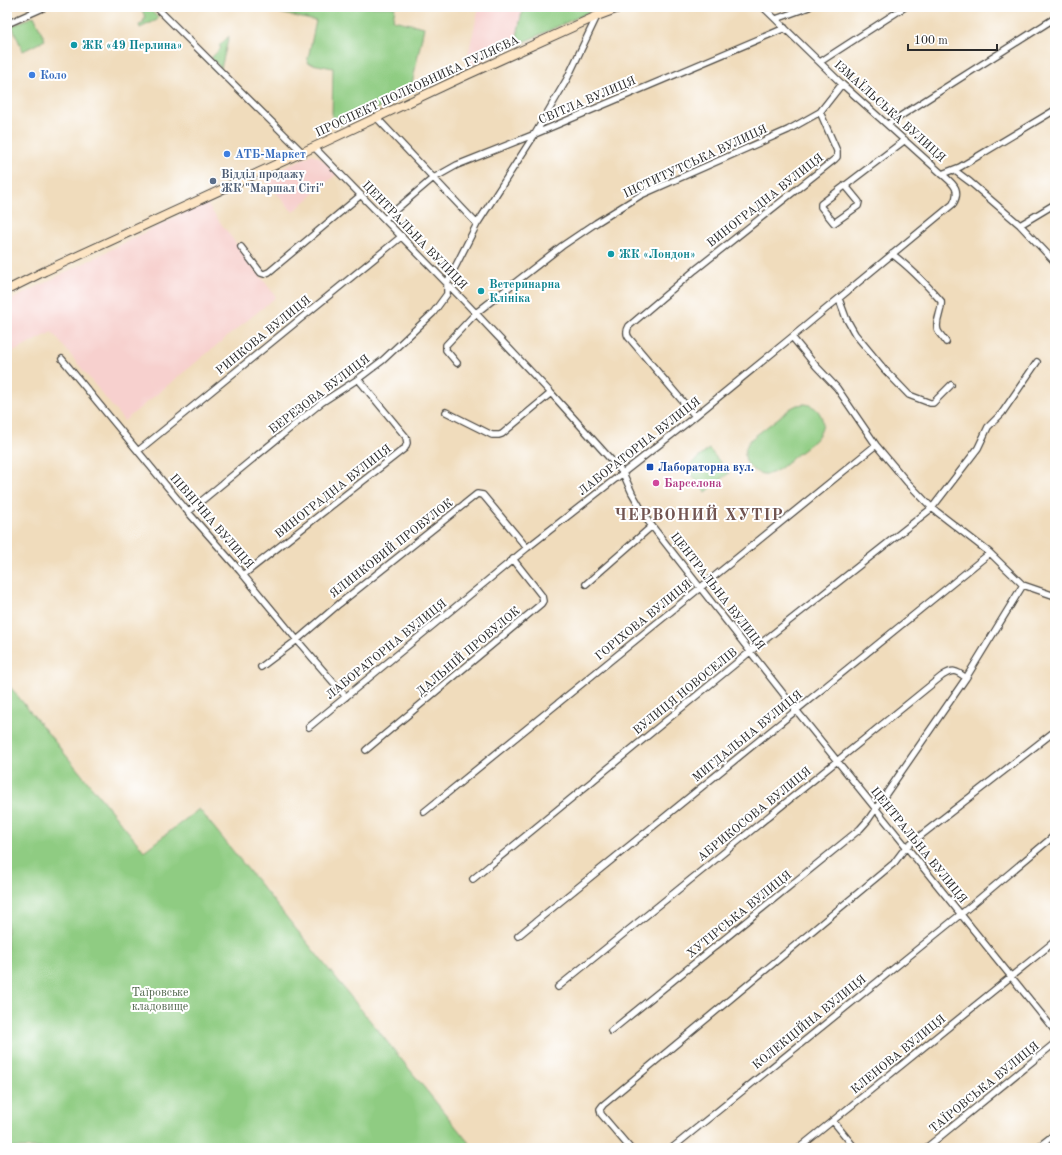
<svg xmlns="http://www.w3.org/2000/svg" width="1062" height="1155" viewBox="0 0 1062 1155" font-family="'Old Standard TT',serif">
  <rect width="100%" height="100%" fill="#fff"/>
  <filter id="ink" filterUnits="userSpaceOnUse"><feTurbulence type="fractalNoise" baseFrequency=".025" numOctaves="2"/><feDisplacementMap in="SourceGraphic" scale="8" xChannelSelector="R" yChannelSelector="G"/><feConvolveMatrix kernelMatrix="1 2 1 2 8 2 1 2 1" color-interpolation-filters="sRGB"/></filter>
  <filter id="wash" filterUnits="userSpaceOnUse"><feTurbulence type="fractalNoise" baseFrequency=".012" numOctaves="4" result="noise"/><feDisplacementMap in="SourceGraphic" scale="16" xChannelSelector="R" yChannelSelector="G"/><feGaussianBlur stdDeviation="0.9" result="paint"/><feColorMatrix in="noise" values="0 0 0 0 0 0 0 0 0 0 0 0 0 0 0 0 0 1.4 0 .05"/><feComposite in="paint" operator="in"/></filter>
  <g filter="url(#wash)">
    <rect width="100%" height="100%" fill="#f0dcbc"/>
    <path fill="#f7d0ce" d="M479 7H523L515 46 465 68Z
      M312 154 319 157 338 173 293 212 263 178Z
      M207 201 208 206 276 297 124 421 52 332 7 355V302Z"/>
    <path fill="#8fcc82" stroke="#5d7c56" d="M142 7H148L158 18 157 20 140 28 139 25 144 23 143 20 146 19 141 8Z
      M281 7H395L393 20 424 27 410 94 338 126 332 117 333 68 307 63 316 21 280 13Z
      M523 7H600L515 46Z
      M34 16 45 40 23 51 12 26Z
      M229 36 221 68 211 58 221 48 219 46Z
      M805 404C811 405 817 408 820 414 831 433 806 447 794 457 787 463 778 472 768 474 760 475 752 471 747 463 743 456 745 447 750 440L791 408 797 405Z
      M709 449 729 473 706 492 686 468Z
      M7 683 144 851 199 809 473 1148H7Z"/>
  </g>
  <g filter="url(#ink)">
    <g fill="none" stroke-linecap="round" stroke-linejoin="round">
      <defs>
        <path id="street" d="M156 7 302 152
          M776 19 809 7
          M7 24 45 7
          M820 62 905 7
          M376 117 477 224
          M888 124 1055 18
          M314 147 468 305 551 393 623 473 632 493 648 521 796 710 1055 1031
          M954 170 970 182 1020 225 1055 204
          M942 174 960 167 1055 110
          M845 185 859 202 858 206 834 223 821 207V204L905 140
          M385 219 432 179 457 165 535 134 785 28
          M1020 225 1055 262
          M241 247 261 273 264 274 269 272 361 195
          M892 254C911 268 926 284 941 301 943 311 934 321 938 331 940 335 944 338 946 342
          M839 299 846 318 855 334 884 369 909 395 930 403H933L951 385
          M792 337 816 366 837 388 876 445 907 482 932 508 990 553 1023 585 1055 596
          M62 359 188 512 240 571 297 640 346 697
          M457 363 446 350V345L476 313 562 246 596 223 641 195 788 130 820 112 842 84
          M446 412 492 435H499L502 434 551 393
          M695 416 630 339C626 335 626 331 629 326L695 270 835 159 837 157V151L820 112
          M138 451 402 236
          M188 512 321 403 358 379 383 360 433 313 447 294V283L477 224 535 134 567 79 597 16
          M243 575 405 448 407 443 406 437 358 379
          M586 584 652 526
          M261 667 297 640 339 604 477 494 483 495 527 548
          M309 727 527 548 688 422 792 337 953 204C962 189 952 183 942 174L842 84 763 7
          M366 750 541 604 543 601 542 596 513 559
          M424 812 876 445
          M473 879 751 651 932 508 978 448 988 427 1002 413 1037 362
          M518 936 990 553
          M558 987 942 676C953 669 956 670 966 678
          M611 1031 860 829 868 820 966 678 1023 585
          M833 1121 855 1148
          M630 1148 601 1114 600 1109 603 1105 894 863 906 847 1055 731
          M672 1148 961 914 1055 835
          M799 1148 1055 941
          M926 1148 1055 1043
          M1037 1148 1055 1134"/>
        <path id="secondary" d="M7 290 45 271 314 147 467 75 597 16 621 7"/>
      </defs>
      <use href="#street" stroke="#494641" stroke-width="8"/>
      <use href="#secondary" stroke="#494641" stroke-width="10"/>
      <use href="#street" stroke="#fff" stroke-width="5.5"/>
      <use href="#secondary" stroke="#fde5c4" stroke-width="8"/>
    </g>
  </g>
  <g fill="#0f9aa8" stroke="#fff" stroke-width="1.5">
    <circle cx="74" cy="45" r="4"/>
    <circle cx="611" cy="254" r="4"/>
    <circle cx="481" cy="291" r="4"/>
  </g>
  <g fill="#3f7fe0" stroke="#fff" stroke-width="1.5">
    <circle cx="32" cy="75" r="4"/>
    <circle cx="227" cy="154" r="4"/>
  </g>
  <circle fill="#5c6f8a" stroke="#fff" stroke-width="1.5" cx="213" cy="181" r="4"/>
  <rect fill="#1a4fb4" stroke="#fff" stroke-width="1.5" x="646" y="463" width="8" height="8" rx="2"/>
  <circle fill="#d1479c" stroke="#fff" stroke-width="1.5" cx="656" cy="483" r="4"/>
  <g text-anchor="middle" stroke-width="4" stroke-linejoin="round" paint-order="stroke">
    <g font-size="12" font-weight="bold" fill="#0d838f" stroke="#fff" text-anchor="start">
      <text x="82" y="49">ЖК «49 Перлина»</text>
      <text x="619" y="258">ЖК «Лондон»</text>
      <text x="489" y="288">Ветеринарна<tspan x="489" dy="14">Клініка</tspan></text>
    </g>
    <g font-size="12" font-weight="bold" fill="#366cbe" stroke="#fff" text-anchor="start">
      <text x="40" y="79">Коло</text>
      <text x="235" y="158">АТБ-Маркет</text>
    </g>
    <g font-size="12" fill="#2b2b2b" stroke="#fff">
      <text transform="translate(417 86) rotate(-25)" y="4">ПРОСПЕКТ ПОЛКОВНИКА ГУЛЯЄВА</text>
      <text transform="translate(587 100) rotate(-23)" y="4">СВІТЛА ВУЛИЦЯ</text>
      <text transform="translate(890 111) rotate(42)" y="4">ІЗМАЇЛЬСЬКА ВУЛИЦЯ</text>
      <text transform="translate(695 161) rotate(-25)" y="4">ІНСТИТУТСЬКА ВУЛИЦЯ</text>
      <text transform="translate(765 200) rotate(-38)" y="4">ВИНОГРАДНА ВУЛИЦЯ</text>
      <text transform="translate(415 235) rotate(46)" y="4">ЦЕНТРАЛЬНА ВУЛИЦЯ</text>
      <text transform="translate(263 335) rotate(-39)" y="4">РИНКОВА ВУЛИЦЯ</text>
      <text transform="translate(319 394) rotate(-37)" y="4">БЕРЕЗОВА ВУЛИЦЯ</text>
      <text transform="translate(639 446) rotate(-38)" y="4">ЛАБОРАТОРНА ВУЛИЦЯ</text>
      <text transform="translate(333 491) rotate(-38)" y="4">ВИНОГРАДНА ВУЛИЦЯ</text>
      <text transform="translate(212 521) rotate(49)" y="4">ПІВНІЧНА ВУЛИЦЯ</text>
      <text transform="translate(391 548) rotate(-38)" y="4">ЯЛИНКОВИЙ ПРОВУЛОК</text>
      <text transform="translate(718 591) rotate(52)" y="4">ЦЕНТРАЛЬНА ВУЛИЦЯ</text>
      <text transform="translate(643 620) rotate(-39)" y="4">ГОРІХОВА ВУЛИЦЯ</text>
      <text transform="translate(386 649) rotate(-39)" y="4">ЛАБОРАТОРНА ВУЛИЦЯ</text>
      <text transform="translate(468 651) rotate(-40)" y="4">ДАЛЬНІЙ ПРОВУЛОК</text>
      <text transform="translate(685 691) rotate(-39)" y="4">ВУЛИЦЯ НОВОСЕЛІВ</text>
      <text transform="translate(747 736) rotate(-39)" y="4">МИГДАЛЬНА ВУЛИЦЯ</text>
      <text transform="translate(754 814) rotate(-39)" y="4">АБРИКОСОВА ВУЛИЦЯ</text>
      <text transform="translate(919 845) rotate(51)" y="4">ЦЕНТРАЛЬНА ВУЛИЦЯ</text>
      <text transform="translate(739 914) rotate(-39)" y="4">ХУТІРСЬКА ВУЛИЦЯ</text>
      <text transform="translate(809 1022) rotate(-39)" y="4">КОЛЕКЦІЙНА ВУЛИЦЯ</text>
      <text transform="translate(898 1054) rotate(-39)" y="4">КЛЕНОВА ВУЛИЦЯ</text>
      <text transform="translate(984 1087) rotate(-39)" y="4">ТАЇРОВСЬКА ВУЛИЦЯ</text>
    </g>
    <g font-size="12" font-weight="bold" fill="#4e5e75" stroke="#fff" text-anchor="start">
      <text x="221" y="178">Відділ продажу<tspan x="221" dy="14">ЖК "Маршал Сіті"</tspan></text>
    </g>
    <g font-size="12" font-weight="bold" fill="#164399" stroke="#fff" text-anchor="start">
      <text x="658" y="471">Лабораторна вул.</text>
    </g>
    <g font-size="12" font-weight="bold" fill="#b23c85" stroke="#fff" text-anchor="start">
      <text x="664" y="487">Барселона</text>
    </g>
    <g font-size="12" fill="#4e6349" stroke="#fff">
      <text x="160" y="996">Таїровське<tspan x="160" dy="14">кладовище</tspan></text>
    </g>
    <g font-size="16" font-weight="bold" letter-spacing="1" fill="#715450" stroke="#fff">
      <text x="699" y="520">ЧЕРВОНИЙ ХУТІР</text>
    </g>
  </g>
  <rect width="1062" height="1155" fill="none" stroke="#fff" stroke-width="24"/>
  <path d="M908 44v6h89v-6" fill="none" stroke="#2b2b2b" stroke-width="2"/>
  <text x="914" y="44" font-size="12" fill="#2b2b2b" stroke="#ffffff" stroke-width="3" paint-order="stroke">100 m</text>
</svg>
